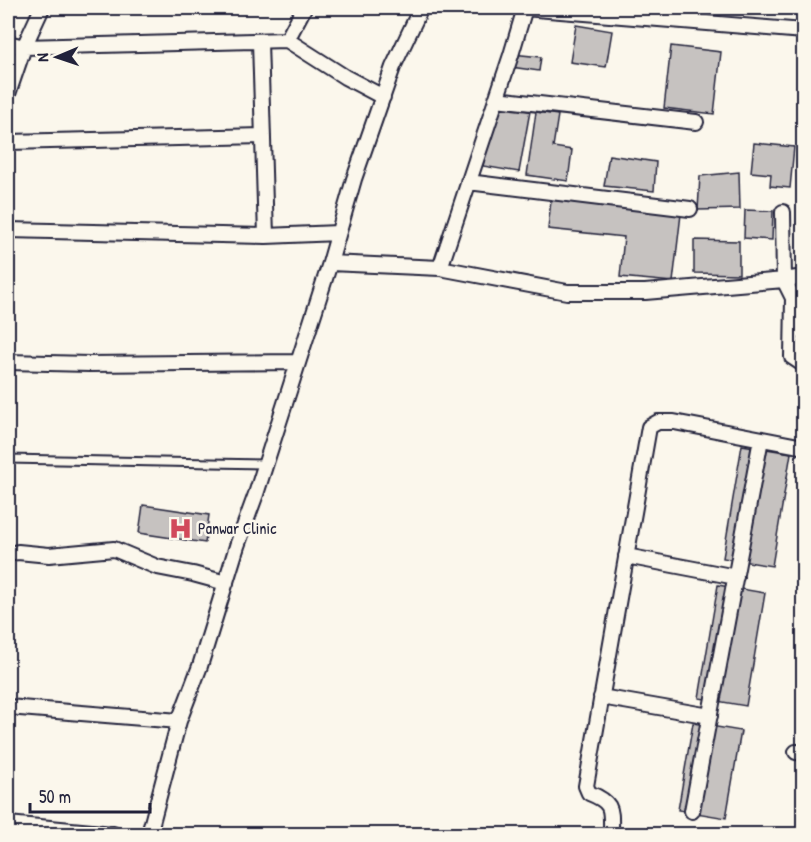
<svg xmlns="http://www.w3.org/2000/svg" width="811" height="842" viewBox="0 0 811 842" font-family="'Patrick Hand',sans-serif">
  <rect width="100%" height="100%" fill="#fbf7ec"/>
  <filter id="ink" filterUnits="userSpaceOnUse"><feTurbulence type="fractalNoise" baseFrequency=".0167" numOctaves="2"/><feDisplacementMap in="SourceGraphic" scale="12" xChannelSelector="R" yChannelSelector="G"/><feConvolveMatrix kernelMatrix="1 2 1 2 8 2 1 2 1" color-interpolation-filters="sRGB"/></filter>
  <g filter="url(#ink)">
    <path fill="#c6c2c0" stroke="#22223b" stroke-width="1.5" d="M576 25 612 31 606 67 570 62Z
      M671 46 721 52 714 114 664 108Z
      M512 54 541 57 539 71 511 67Z
      M495 105 530 111 519 172 483 166Z
      M536 112 558 115 553 147 572 150 568 181 527 175Z
      M754 143 794 147 790 188 770 186 771 174 751 172Z
      M609 155 656 162 654 191 604 186Z
      M739 172 740 209 698 210 700 176Z
      M551 200 681 214 673 282 620 277 624 237 548 229Z
      M745 210 773 211 772 240 744 238Z
      M694 240 739 241V274L694 273Z
      M742 445 791 453 772 566 723 558Z
      M143 505 209 515 205 543 139 533Z
      M718 585 765 593 746 706 699 698Z
      M693 723 741 731 726 818 678 810Z"/>
    <g fill="none" stroke-linecap="round" stroke-linejoin="round">
      <defs>
        <path id="service" d="M8 459 266 464"/>
        <path id="minor" d="M524 8 804 31
          M287 40 304 8
          M260 42 266 236
          M8 43 24 47 287 40 345 77 383 97
          M8 94 24 47 42 8
          M496 99 696 122
          M8 142 263 136
          M468 182 690 209
          M8 230 266 236 338 233
          M330 263 440 268 567 292H645L784 280 783 212
          M440 268 511 55 525 8
          M8 362 89 364 297 362
          M801 363 792 357 793 298 784 280 804 277
          M8 554 18 552 49 555 114 549 157 567 193 574 226 583
          M626 556 736 577
          M601 697 710 716
          M8 707 179 721
          M796 752 804 753
          M692 811 761 439
          M8 824 113 834
          M149 834 179 721 200 666 237 546 256 494 330 263 354 179 393 67 421 8
          M611 834C611 809 614 803 589 793L586 786 649 427 658 422H674L804 447"/>
      </defs>
      <use href="#service" stroke="#22223b" stroke-width="11"/>
      <use href="#minor" stroke="#22223b" stroke-width="18"/>
      <use href="#service" stroke="#fbf7ec" stroke-width="7"/>
      <use href="#minor" stroke="#fbf7ec" stroke-width="14"/>
    </g>
  </g>
  <defs>
    <symbol id="hospital-bare" viewBox="-9 -9 18 18"><path d="M-5-5h3v3.5h4V-5h3V5h-3V1.5h-4V5h-3Z" fill="#d1495b" stroke="#fbf7ec" stroke-width="2.5" paint-order="stroke"/></symbol>
  </defs>
  <g fill-rule="evenodd">
    <use href="#hospital-bare" x="164" y="512" width="33" height="33"/>
  </g>
  <g text-anchor="middle" stroke-width="5" stroke-linejoin="round" paint-order="stroke">
    <g font-size="16" fill="#22223b" stroke="#fbf7ec" text-anchor="start">
      <text x="198" y="534">Panwar Clinic</text>
    </g>
  </g>
  <rect width="811" height="842" fill="none" stroke="#fbf7ec" stroke-width="30"/>
  <rect x="15" y="15" width="781" height="812" fill="none" stroke="#22223b" stroke-width="2" filter="url(#ink)"/>
  <g transform="translate(57 57) rotate(268)" stroke="#fbf7ec" stroke-width="4.5" paint-order="stroke">
  <path d="M0-4.5L10 22L0 15L-10 22Z" fill="#22223b"/>
  <text y="-9" font-size="16" font-weight="bold" text-anchor="middle" fill="#22223b">N</text>
  </g>
  <path d="M30 803v9h120v-9" fill="none" stroke="#22223b" stroke-width="3"/>
  <text x="39" y="803" font-size="18" fill="#22223b" stroke="#fbf7ec" stroke-width="4.5" paint-order="stroke">50 m</text>
</svg>
